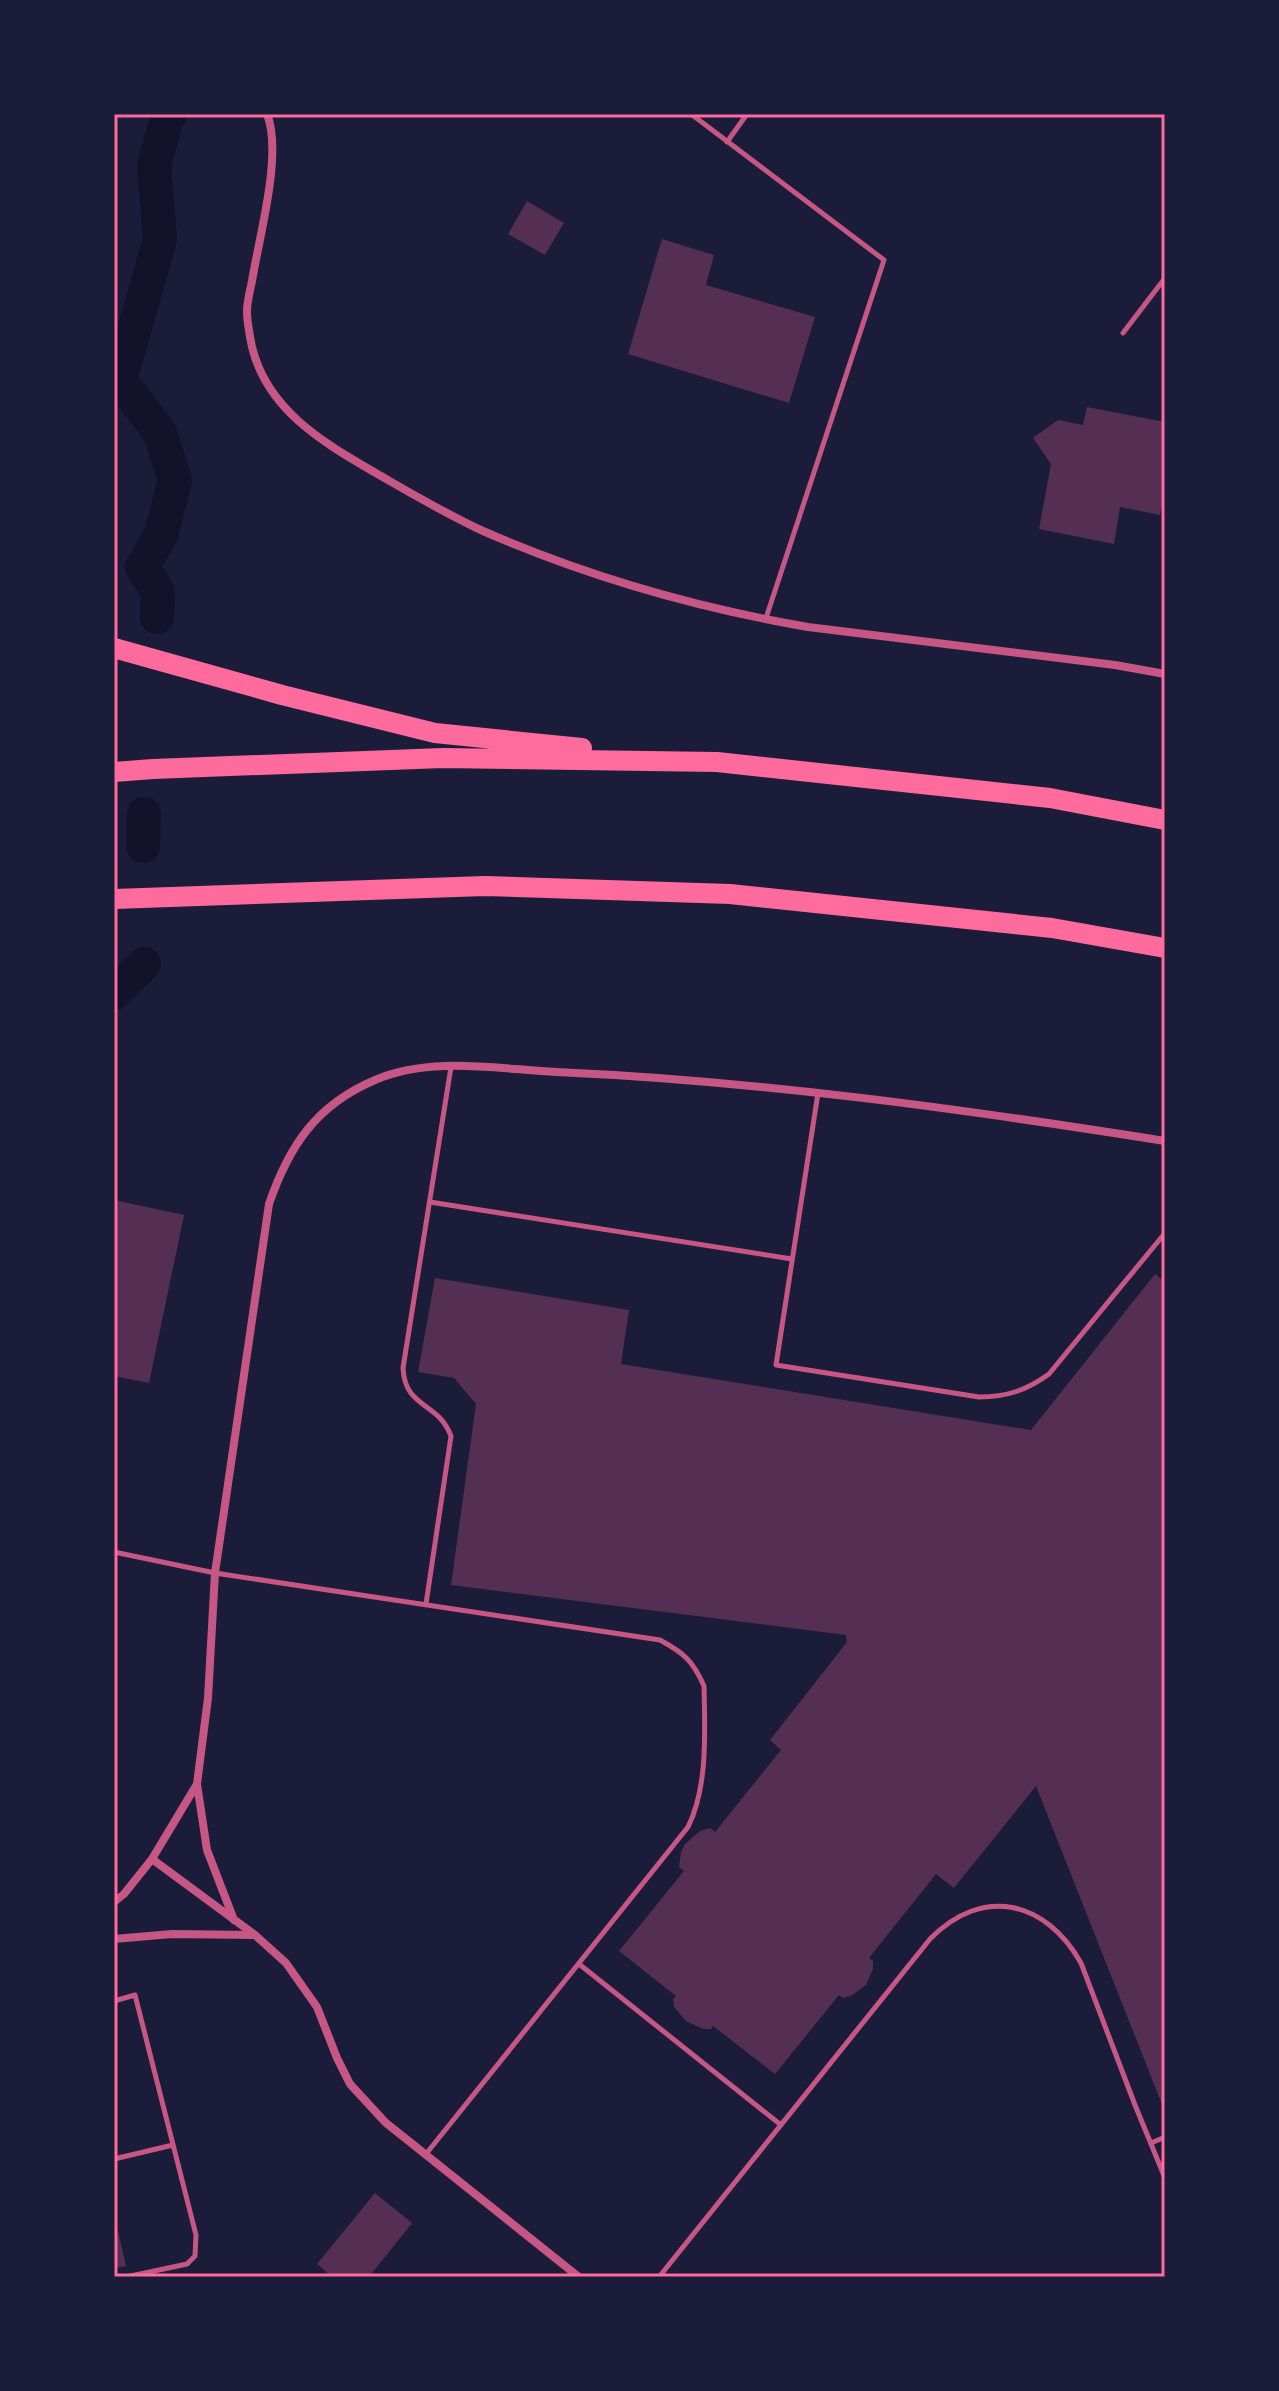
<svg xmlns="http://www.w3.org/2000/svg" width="1279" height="2391" viewBox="0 0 1279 2391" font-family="Figtree,sans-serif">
  <rect width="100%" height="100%" fill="#1b1b3a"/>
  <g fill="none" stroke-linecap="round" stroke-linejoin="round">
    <path stroke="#12122b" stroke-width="34" d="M157 617 158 592 142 567 161 535 175 480 160 433 120 380 160 239 154 167 167 117 171 114
      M143 846 144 814
      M114 993 144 964"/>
  </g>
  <path fill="#542f53" d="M527 201 564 223 545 255 508 234Z
    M662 239 714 255 706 285 815 317 789 403 628 354Z
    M1087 407 1165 422V487L1160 515 1120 507 1114 544 1039 529 1051 464 1033 438 1058 420 1083 425Z
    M114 1200 184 1215 149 1383 114 1376Z
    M1155 1274 1165 1282V2112L1036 1786 954 1888 936 1874 869 1958 873 1961V1969L866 1985 851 1996 843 1998 839 1995 775 2074 713 2026 711 2029H703L686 2021 674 2007 673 1999 676 1996 619 1951 684 1871 679 1867 681 1852 685 1844 700 1831 710 1828 715 1832 781 1750 770 1740 847 1642 846 1635 451 1585 476 1404 454 1378 418 1372 435 1278 629 1310 621 1364 1031 1430Z
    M375 2193 412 2223 369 2277H332L317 2264Z
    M114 2214 126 2266 114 2268Z"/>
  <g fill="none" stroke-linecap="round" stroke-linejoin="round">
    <path stroke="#c65784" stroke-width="5" d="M691 114 884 260 766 618
      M727 142 747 114
      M1123 333 1165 278
      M818 1093 776 1365 979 1397C1007 1397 1027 1390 1049 1374L1165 1233
      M430 1202 792 1259
      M114 1552 215 1573 660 1640C684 1653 693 1661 704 1686 705 1731 708 1787 688 1827L426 2154
      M426 1604 451 1436C438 1401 405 1409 403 1368L451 1067
      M579 1964 781 2125
      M114 2001 135 1995 196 2235 195 2256 187 2264 126 2277
      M1151 2143 1165 2137
      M114 2159 173 2145
      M659 2277 930 1939C983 1885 1046 1901 1081 1963L1135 2105 1165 2178"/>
    <path stroke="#c65784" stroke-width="8" d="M267 114C283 154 259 237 252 281 250 291 247 302 247 311 247 322 250 337 252 347 268 413 328 445 381 476 414 495 448 515 483 531 586 576 698 608 808 627L1115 665 1165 674
      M197 1784 207 1850 234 1920
      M152 1859 255 1935 286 1963 317 2007 337 2058 350 2084 385 2122 579 2277
      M114 1902 124 1894 152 1859 197 1784 208 1698 215 1573 269 1204C289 1146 316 1105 375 1080 430 1056 498 1069 556 1072 761 1081 963 1109 1165 1141
      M114 1939 172 1934 253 1935"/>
    <path stroke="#ff6b9d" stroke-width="20" d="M114 648 282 695 435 733 582 748
      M114 772 153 769 443 758 717 762 1050 798 1165 820
      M114 899 485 886 730 894 1052 928 1165 948"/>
  </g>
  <rect width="1279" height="2391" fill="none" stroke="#1b1b3a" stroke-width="232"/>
  <rect x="116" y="116" width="1047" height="2159" fill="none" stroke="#ff6b9d" stroke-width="3"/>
</svg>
